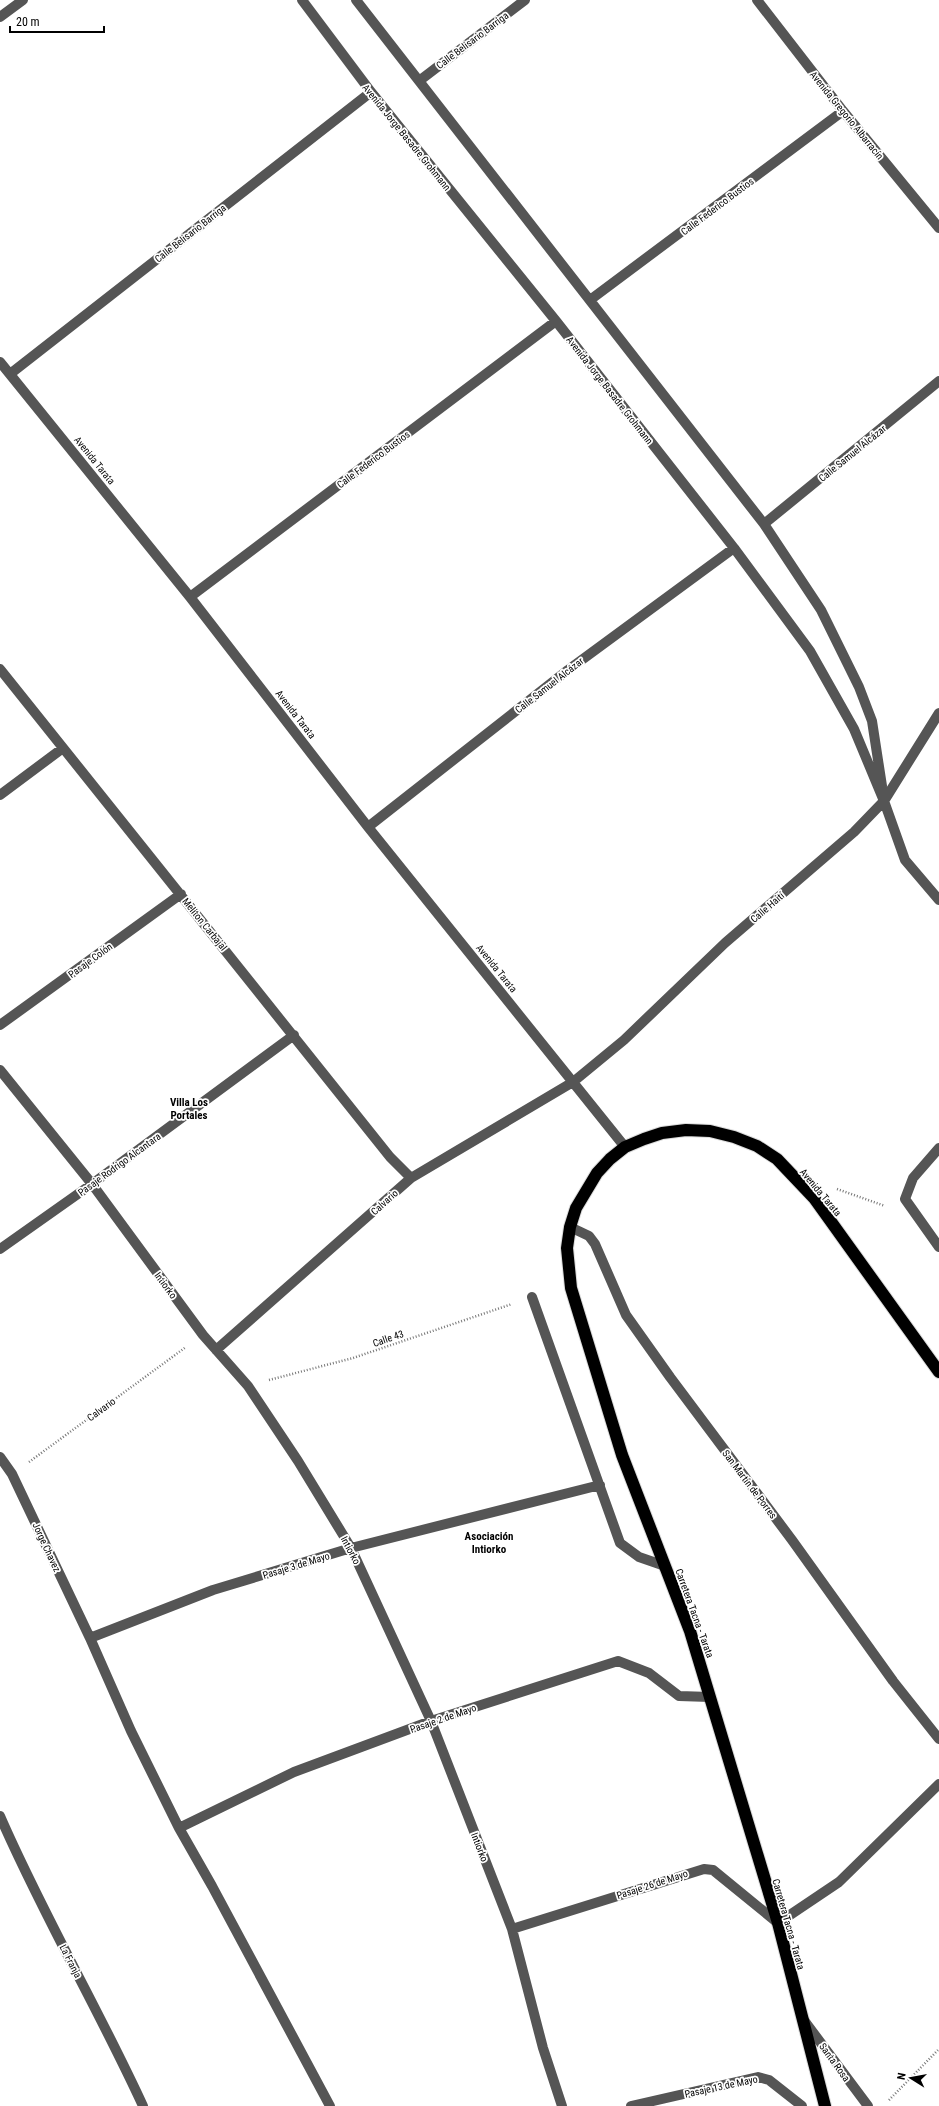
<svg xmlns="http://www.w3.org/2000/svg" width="939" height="2106" viewBox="0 0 939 2106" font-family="'Roboto Condensed',sans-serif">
  <rect width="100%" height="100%" fill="#fff"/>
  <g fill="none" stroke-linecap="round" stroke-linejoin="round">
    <defs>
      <path id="highway" d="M825 2106 778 1923 690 1631 622 1455 571 1288 567 1248 570 1227 576 1208 597 1173 610 1159 625 1147 644 1139 662 1133 686 1130 710 1131 734 1137 757 1146 777 1159 814 1198 939 1372"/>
    </defs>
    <use href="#highway" stroke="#dbdbdb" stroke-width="14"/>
    <path stroke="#777" stroke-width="2.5" stroke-dasharray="1 2" stroke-linecap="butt" d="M837 1189 885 1206
      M269 1380 353 1358 512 1304
      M29 1462 186 1347
      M889 2100 939 2049"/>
    <path stroke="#555" stroke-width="10" d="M302 0 371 92 556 321 734 548 810 651 854 729 884 801 905 860 939 900
      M356 0 764 524 821 610 859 687 872 721 882 786
      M757 0 843 111 939 228
      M0 17 23 0
      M419 81 525 0
      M590 300 843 111
      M0 362 190 597 368 827 625 1147
      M10 374 371 92
      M764 524 939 381
      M190 597 556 321
      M0 669 390 1157 411 1178
      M0 795 63 748
      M368 827 568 670 734 548
      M0 1025 181 894
      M0 1070 92 1184 203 1335 248 1386 298 1461 351 1548 431 1721 512 1929 543 2048 562 2106
      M939 1148 913 1178 905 1199 939 1247
      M570 1227 589 1236 595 1244 626 1315 670 1377 792 1540 893 1681 939 1739
      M0 1249 92 1184 294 1035
      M532 1297 620 1543 639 1557 665 1566
      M216 1350 411 1178 573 1082 624 1040 725 943 854 832 884 801 939 713
      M0 1457 12 1474 90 1638 131 1731 179 1828 212 1886 330 2106
      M90 1638 213 1590 351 1548 600 1485
      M0 1816C43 1915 98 2008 143 2106
      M179 1828 294 1772 431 1721 618 1661 649 1673 679 1696 710 1697
      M512 1929 704 1869 713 1870 778 1923 839 1882 939 1784
      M803 2019 868 2106
      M631 2106 758 2077 769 2080 802 2106"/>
    <use href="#highway" stroke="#000" stroke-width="12"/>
  </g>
  <g text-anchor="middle" stroke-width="3.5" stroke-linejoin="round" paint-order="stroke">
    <g font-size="10" fill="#000" stroke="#fff">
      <text transform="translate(472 40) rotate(-37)" y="4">Calle Belisario Barriga</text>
      <text transform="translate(847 115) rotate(51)" y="4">Avenida Gregorio Albarracín</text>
      <text transform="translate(407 137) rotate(51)" y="4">Avenida Jorge Basadre Grohmann</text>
      <text transform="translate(717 206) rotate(-37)" y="4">Calle Federico Bustios</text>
      <text transform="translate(190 233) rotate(-38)" y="4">Calle Belisario Barriga</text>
      <text transform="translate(610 390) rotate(52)" y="4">Avenida Jorge Basadre Grohmann</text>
      <text transform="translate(852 453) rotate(-39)" y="4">Calle Samuel Alcázar</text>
      <text transform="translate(373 459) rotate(-37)" y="4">Calle Federico Bustios</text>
      <text transform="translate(95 460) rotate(51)" y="4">Avenida Tarata</text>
      <text transform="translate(549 685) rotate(-38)" y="4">Calle Samuel Alcázar</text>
      <text transform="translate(296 714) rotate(52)" y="4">Avenida Tarata</text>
      <text transform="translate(767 907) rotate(-41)" y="4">Calle Haití</text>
      <text transform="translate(205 924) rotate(51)" y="4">Meliton Carbajal</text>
      <text transform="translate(90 960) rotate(-36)" y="4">Pasaje Colón</text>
      <text transform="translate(497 968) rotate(51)" y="4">Avenida Tarata</text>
      <text transform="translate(119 1164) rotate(-36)" y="4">Pasaje Rodrigo Alcantara</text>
      <text transform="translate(821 1192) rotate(50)" y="4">Avenida Tarata</text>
      <text transform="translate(384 1202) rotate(-42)" y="4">Calvario</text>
      <text transform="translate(166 1285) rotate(54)" y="4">Intiorko</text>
      <text transform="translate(388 1338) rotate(-19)" y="4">Calle 43</text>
      <text transform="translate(101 1409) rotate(-36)" y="4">Calvario</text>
      <text transform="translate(750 1484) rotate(53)" y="4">San Martín de Porres</text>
      <text transform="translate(47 1547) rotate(65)" y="4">Jorge Chavez</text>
      <text transform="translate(351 1550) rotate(62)" y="4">Intiorko</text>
      <text transform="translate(296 1565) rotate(-17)" y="4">Pasaje 3 de Mayo</text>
      <text transform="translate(695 1613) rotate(70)" y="4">Carretera Tacna - Tarata</text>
      <text transform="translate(443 1718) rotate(-19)" y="4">Pasaje 2 de Mayo</text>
      <text transform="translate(480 1847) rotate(69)" y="4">Intiorko</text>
      <text transform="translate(652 1884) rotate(-18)" y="4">Pasaje 26 de Mayo</text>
      <text transform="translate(789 1924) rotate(74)" y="4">Carretera Tacna - Tarata</text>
      <text transform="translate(71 1961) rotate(63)" y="4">La Franja</text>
      <text transform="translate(835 2062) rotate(54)" y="4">Santa Rosa</text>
      <text transform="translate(721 2086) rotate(-12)" y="4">Pasaje 13 de Mayo</text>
    </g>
    <g font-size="11" font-weight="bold" fill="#000" stroke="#fff">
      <text x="189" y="1106">Villa Los<tspan x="189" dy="13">Portales</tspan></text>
      <text x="489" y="1540">Asociación<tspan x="489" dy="13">Intiorko</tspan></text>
    </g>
  </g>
  <g transform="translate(911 2078) rotate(281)" stroke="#ffffff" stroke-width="3" paint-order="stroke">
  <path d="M0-3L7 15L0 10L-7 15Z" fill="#000000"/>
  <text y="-6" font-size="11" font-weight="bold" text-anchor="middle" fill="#000000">N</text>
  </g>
  <path d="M10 26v6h94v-6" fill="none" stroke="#000000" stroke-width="2"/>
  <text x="16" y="26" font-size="12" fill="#000000" stroke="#ffffff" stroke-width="3" paint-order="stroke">20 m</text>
</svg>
